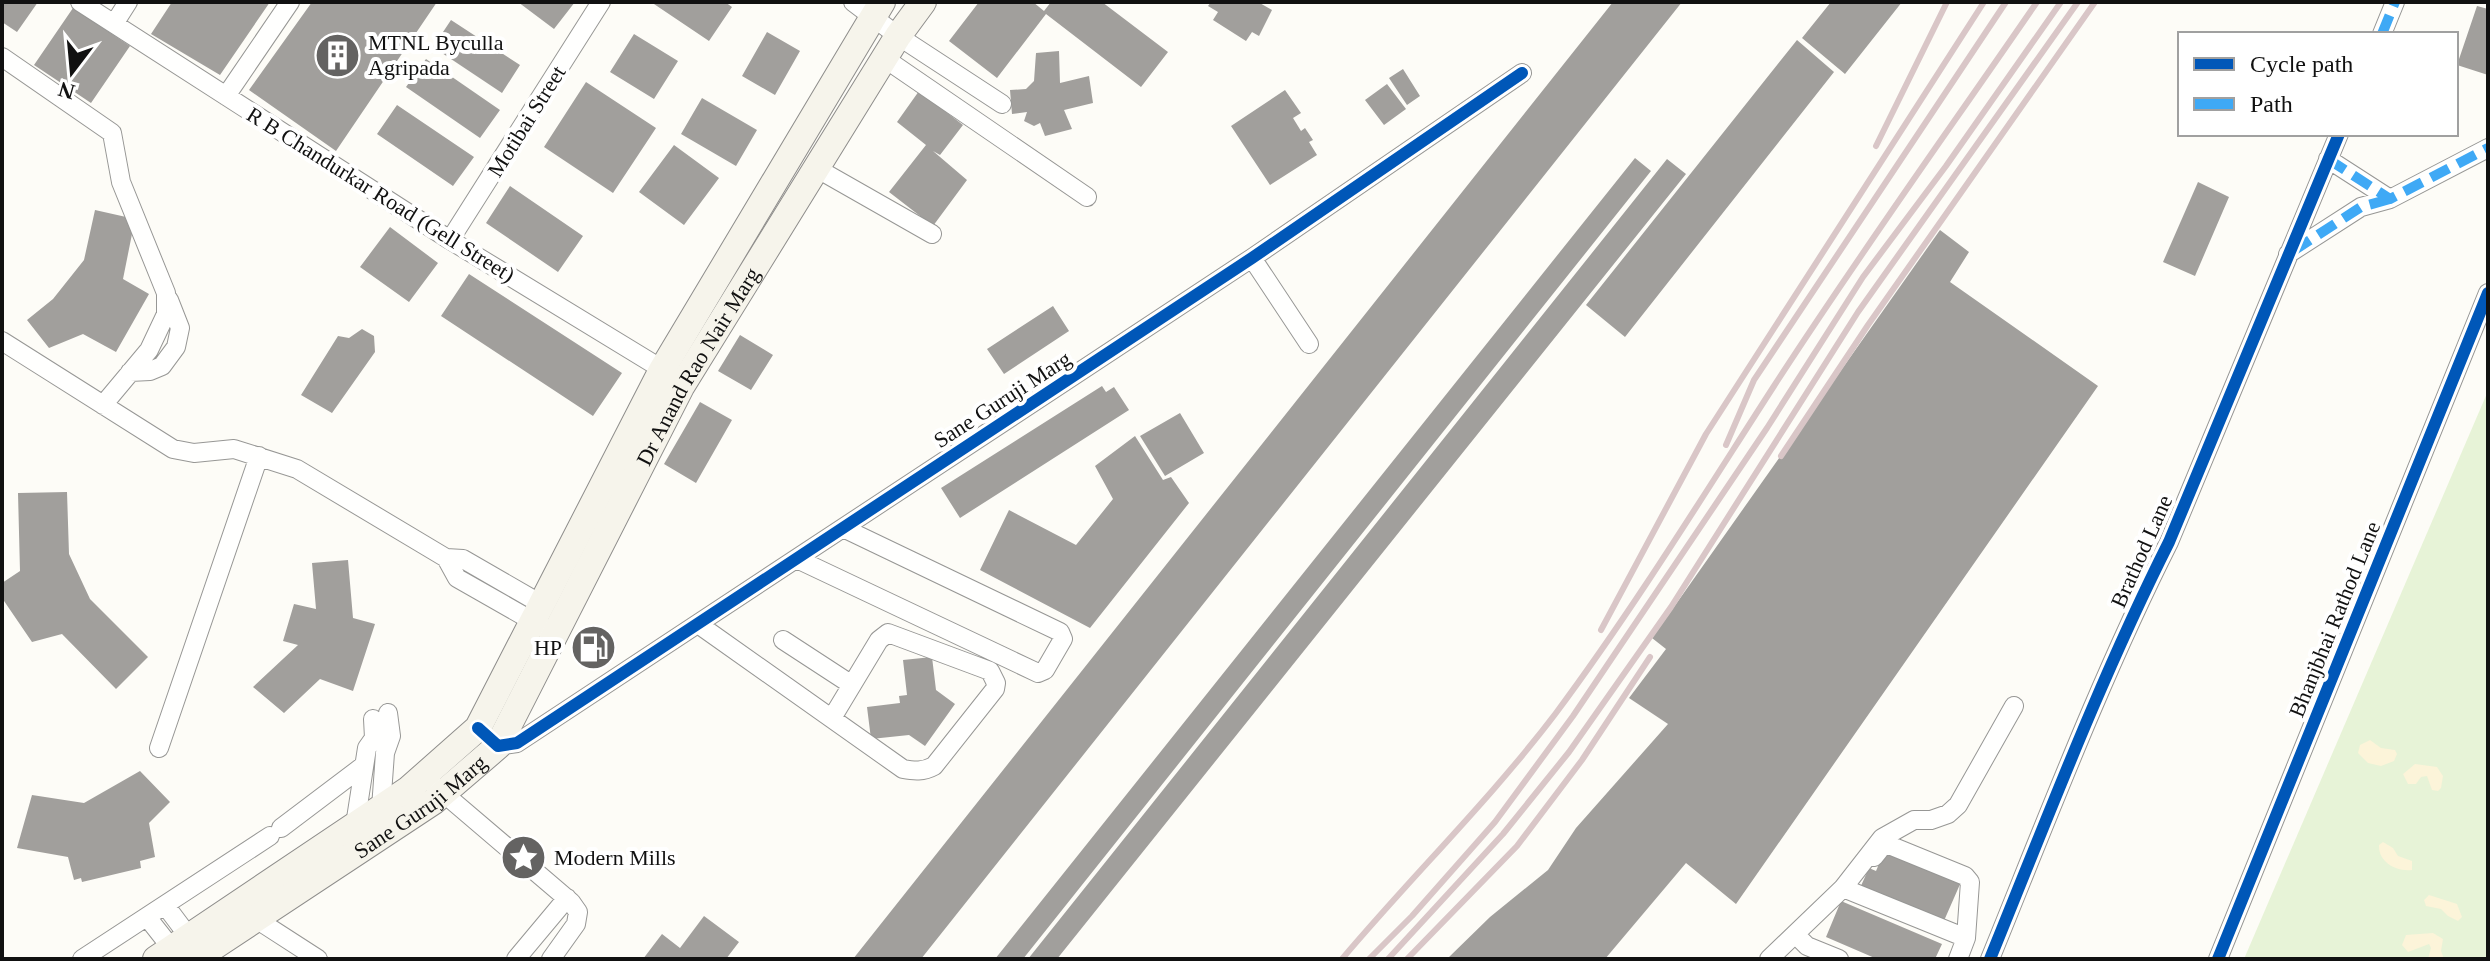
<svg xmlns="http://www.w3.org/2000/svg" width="2490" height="961" viewBox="0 0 2490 961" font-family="'Times New Roman',serif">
  <rect width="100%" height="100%" fill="#fdfcf7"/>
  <path fill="#e7f3d7" d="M2488 391V959H2244Z"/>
  <path fill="#fcf4d9" d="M2370 740 2381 748 2395 750 2397 754 2394 761 2381 766 2368 763 2358 753 2360 745Z
    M2415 764 2437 767 2443 776 2441 788 2438 791 2432 790 2427 776 2421 777 2416 784H2408L2403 774Z
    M2383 842 2393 848 2398 856 2412 861V870C2396 872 2378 862 2379 845Z
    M2429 895 2457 904 2462 917 2458 921 2448 916 2441 909 2426 906 2424 900Z
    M2433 933 2443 939 2441 951 2444 959H2428L2431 948 2429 944 2408 952 2402 945 2406 935Z"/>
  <path fill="#a19f9c" d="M2 2H38L17 32 2 22Z
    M172 2H270L220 75 151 34Z
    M312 2H437L336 151 249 90Z
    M518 2H575L554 29Z
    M651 2H725L732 7 709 41Z
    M979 2H1033L1044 11 1051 2H1102L1168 52 1141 87 1046 14 997 78 949 41Z
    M1211 2H1258L1272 10 1259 36 1252 32 1246 41 1213 20 1218 12 1208 6Z
    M1613 2H1682L921 959H853Z
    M1831 2H1902L1845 74 1802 38Z
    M2477 6 2488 9V75L2457 65Z
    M73 8 130 46 91 103 34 65Z
    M451 20 520 65 502 93 433 47Z
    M767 32 800 51 775 95 742 76Z
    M634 34 678 61 654 99 610 72Z
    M1797 40 1834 72 1625 337 1586 305Z
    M1059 51 1060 83 1089 76 1093 103 1064 110 1072 129 1045 136 1040 123 1034 126 1024 121 1027 112 1012 114 1010 90 1026 89 1034 81 1036 53Z
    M426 59 500 110 480 138 406 87Z
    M1403 69 1420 96 1407 105 1389 78Z
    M586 82 656 128 613 193 544 147Z
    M1387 84 1406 109 1384 125 1365 100Z
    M1285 90 1301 113 1293 118 1301 131 1305 128 1313 140 1309 142 1317 155 1270 185 1231 126Z
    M919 91 963 125 940 155 933 151 967 180 933 226 889 192 926 145 897 122Z
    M702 98 757 130 736 166 681 134Z
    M397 105 474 157 453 186 377 134Z
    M674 145 719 178 684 225 639 192Z
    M1635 158 1651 171 1023 959H995Z
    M1667 159 1686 174 1057 959H1028Z
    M2198 182 2229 197 2195 276 2163 262Z
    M510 186 583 236 558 272 486 223Z
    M95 210 135 219 123 279 149 294 116 352 83 334 49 348 27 320 53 299 84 260Z
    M390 227 438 263 409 302 360 267Z
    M1940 230 1969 252 1950 282 2098 386 1736 904 1686 863 1605 959H1447L1490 917 1548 870 1576 828 1668 724 1629 698 1666 649 1652 638Z
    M469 274 622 373 593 416 441 316Z
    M1053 306 1069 331 1004 374 987 349Z
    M362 329 374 336 375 352 332 413 301 395 338 336 349 338Z
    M740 335 773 355 751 390 718 371Z
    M1102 386 1106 392 1114 387 1129 410 960 518 941 488Z
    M700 402 732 420 696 483 664 464Z
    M1180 413 1204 453 1165 476 1140 436Z
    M1135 436 1163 480 1171 477 1189 503 1090 628 980 570 1009 510 1076 545 1113 499 1095 466Z
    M67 492 69 554 90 599 148 657 116 689 62 634 32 642 2 598V583L20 571 18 493Z
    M348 560 353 618 375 624 353 691 320 679 284 713 253 687 298 645 283 641 294 604 316 609 312 563Z
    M932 657 936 690 955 704 925 746 909 735 871 739 867 707 900 703 899 696 907 695 903 660Z
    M140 771 170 802 149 823 155 857 140 861 141 868 82 882 81 878 74 880 68 857 17 848 32 795 84 803Z
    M1885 850 1961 882 1943 923 1860 888 1869 868 1876 871Z
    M1841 901 1942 944 1935 959H1877L1826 937Z
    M704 916 739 942 726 959H643L662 934 680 948Z"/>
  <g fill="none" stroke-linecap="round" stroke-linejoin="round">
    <defs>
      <path id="minor" d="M80 2 450 240 670 374
        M853 2 898 36 1002 104
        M114 24 128 2
        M2382 34 2395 2
        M2 57 112 133 121 182 166 293V314L149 350 103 405
        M884 58 1087 197
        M226 96 290 2
        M2328 159 2390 199 2488 148
        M816 168 932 234
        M450 240 601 2
        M2288 254 2361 207 2390 199
        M1252 258 1309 344
        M2 341 173 449 194 453 234 449 297 469 446 558 463 559 541 604
        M130 372 150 371 162 366 176 347 180 328 169 300
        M446 558 457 578 543 627
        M797 559 1038 673 1045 670 1063 639 1060 632 843 528
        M698 624 903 769C914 771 923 772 934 766L995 689 996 683 990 671 888 633 879 640 832 718
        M783 640 852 685
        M494 742 498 746 517 743 1252 258 1522 73
        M159 748 259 456
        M435 786 571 902 578 912 576 924 551 959
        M381 808 385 753 391 736 388 713
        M355 825 367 748 374 738 373 719
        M281 828 363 766
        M1874 857 1882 847 1889 845 1965 876 1970 882 1966 938 1958 959
        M1843 888 1966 938
        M165 905 195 945
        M147 917 180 959
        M256 919 318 959
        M1796 935 1807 946 1839 959
        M82 959 270 836
        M516 959 567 898
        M1769 959 1843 888 1882 838 1914 820H1931L1948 814 1958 805 2014 706
        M1990 959C2047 819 2101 677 2169 542L2339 134
        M2218 959 2488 293"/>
      <g id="secondary">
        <path d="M156 959 409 789 478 728 662 370 882 2"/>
        <path id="s1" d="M195 959 434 801 498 746 681 387 898 36 923 2"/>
      </g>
    </defs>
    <use href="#minor" stroke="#979795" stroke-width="20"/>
    <use href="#secondary" stroke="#8e8d8b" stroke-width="28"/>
    <use href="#minor" stroke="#fffffe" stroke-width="18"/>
    <use href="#secondary" stroke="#f6f4eb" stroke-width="26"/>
    <path stroke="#d9c6c7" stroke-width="6" d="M1876 146 1947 2
      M1726 445 1754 380 2006 2
      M1781 456 1868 325 2095 2
      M1601 630 1706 434 1984 2
      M1342 959C1412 876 1490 800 1556 713 1634 608 1703 496 1774 386 1858 256 1949 130 2037 2
      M1369 959 1412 916 1495 822 1573 716 1767 428 1863 277 1946 166 2061 2
      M1388 959 1503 834 1569 752 1671 607 1858 312 2078 2
      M1407 959 1517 846 1582 760 1650 657"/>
    <path stroke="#3fa9f5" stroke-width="10" stroke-dasharray="20 10" stroke-linecap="butt" d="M2382 34 2395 2
      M2328 159 2390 199 2488 148
      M2293 251 2361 207 2390 199"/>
    <defs>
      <path id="cycleway" d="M478 728 498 746 517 743 1252 258 1522 73
        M1990 959C2047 819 2101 677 2169 542L2339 134
        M2218 959 2488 293"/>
    </defs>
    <use href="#cycleway" stroke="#fff" stroke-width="17"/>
    <use href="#cycleway" stroke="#0057b8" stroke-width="12"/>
  </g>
  <defs>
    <symbol id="building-disc" viewBox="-11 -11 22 22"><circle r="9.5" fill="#646362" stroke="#fff"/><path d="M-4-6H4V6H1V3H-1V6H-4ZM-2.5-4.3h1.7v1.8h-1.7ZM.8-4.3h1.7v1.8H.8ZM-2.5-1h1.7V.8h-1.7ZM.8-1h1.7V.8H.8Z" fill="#fff"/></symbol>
    <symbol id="fuel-disc" viewBox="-11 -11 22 22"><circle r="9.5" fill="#646362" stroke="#fff"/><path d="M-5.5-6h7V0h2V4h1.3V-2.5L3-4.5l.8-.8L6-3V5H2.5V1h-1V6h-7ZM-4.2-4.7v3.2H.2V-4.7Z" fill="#fff"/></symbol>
    <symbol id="sight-disc" viewBox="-11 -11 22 22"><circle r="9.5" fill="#646362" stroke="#fff"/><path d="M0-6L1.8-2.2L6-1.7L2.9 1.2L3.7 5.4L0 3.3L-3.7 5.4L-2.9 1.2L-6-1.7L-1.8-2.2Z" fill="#fff"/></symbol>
  </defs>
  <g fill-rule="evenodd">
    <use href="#building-disc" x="312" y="30" width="51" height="51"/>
    <use href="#fuel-disc" x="568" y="622" width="51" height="51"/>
    <use href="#sight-disc" x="498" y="832" width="51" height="51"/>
  </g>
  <g text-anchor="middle" stroke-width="8" stroke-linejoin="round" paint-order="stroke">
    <g font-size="22" fill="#111" stroke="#fff" text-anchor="start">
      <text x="368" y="50">MTNL Byculla<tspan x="368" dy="25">Agripada</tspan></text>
      <text x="562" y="655" text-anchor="end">HP</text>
      <text x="554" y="865">Modern Mills</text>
    </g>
    <g font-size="22" fill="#111" stroke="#fff">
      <text transform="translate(526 121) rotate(-58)" y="8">Motibai Street</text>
      <text transform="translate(381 194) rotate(32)" y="8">R B Chandurkar Road (Gell Street)</text>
      <text dy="8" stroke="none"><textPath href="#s1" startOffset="800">Dr Anand Rao Nair Marg</textPath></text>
      <text transform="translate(1002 399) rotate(-33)" y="8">Sane Guruji Marg</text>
      <text transform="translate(2141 551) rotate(-66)" y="8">Brathod Lane</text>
      <text transform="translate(2334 619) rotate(-68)" y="8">Bhanjbhai Rathod Lane</text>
      <text dy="8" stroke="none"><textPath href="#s1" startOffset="272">Sane Guruji Marg</textPath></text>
    </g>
  </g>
  <rect width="2490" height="961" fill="none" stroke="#111111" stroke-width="8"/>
  <rect x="2178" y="32" width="280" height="104" fill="#ffffff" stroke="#a0a0a0" stroke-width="2"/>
  <rect x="2194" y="58" width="40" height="12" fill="#0057b8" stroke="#a0a0a0" stroke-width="2"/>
  <text x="2250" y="72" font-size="24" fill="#111111">Cycle path</text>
  <rect x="2194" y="98" width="40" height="12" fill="#3fa9f5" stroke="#a0a0a0" stroke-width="2"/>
  <text x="2250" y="112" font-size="24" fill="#111111">Path</text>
  <g transform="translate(72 72) rotate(196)" stroke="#ffffff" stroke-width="6" paint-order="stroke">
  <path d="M0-6L14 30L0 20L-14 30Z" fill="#111111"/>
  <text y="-12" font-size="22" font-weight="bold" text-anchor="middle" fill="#111111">N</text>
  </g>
</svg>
